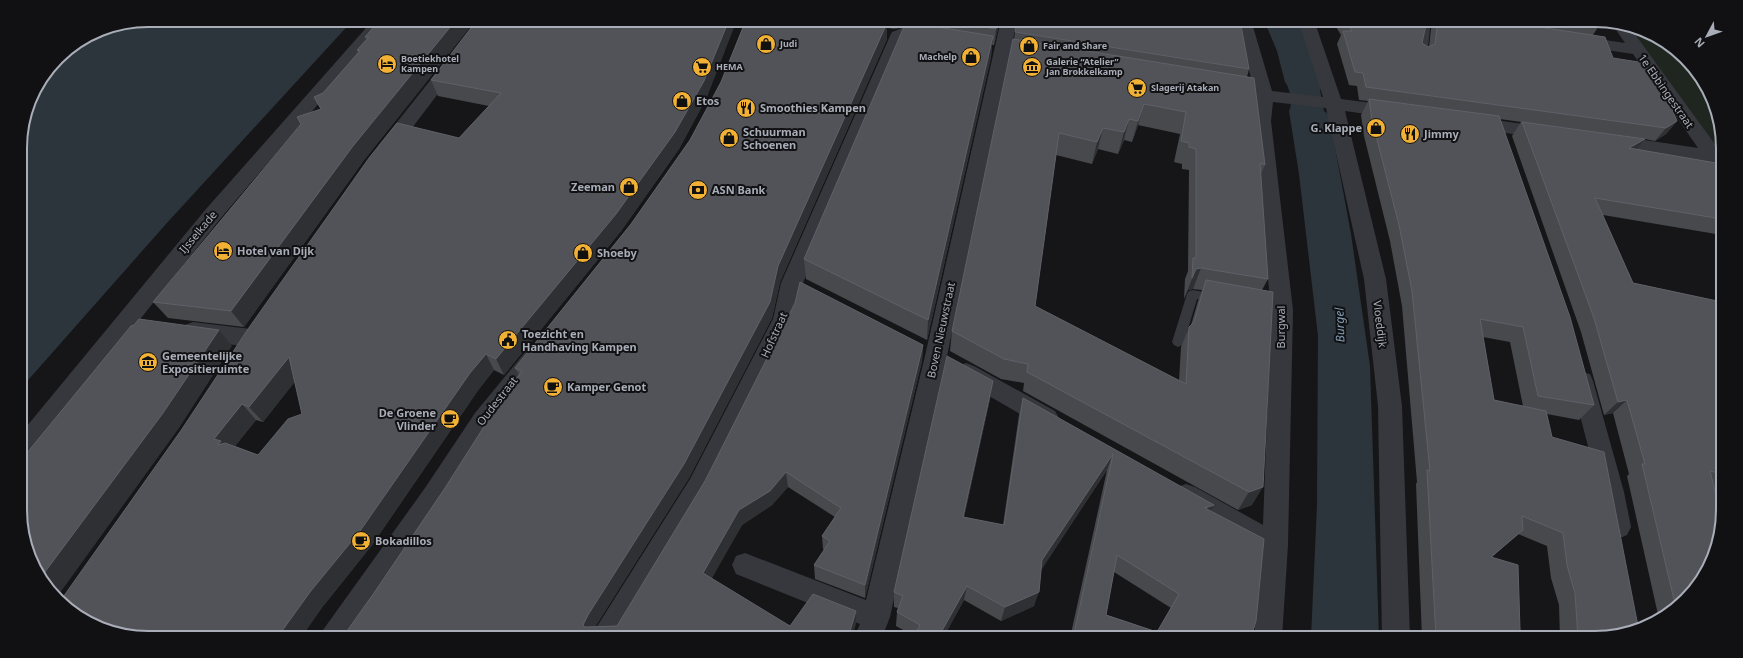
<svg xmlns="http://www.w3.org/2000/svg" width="1743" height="658" viewBox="0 0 1743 658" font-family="'Noto Sans',sans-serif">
  <rect width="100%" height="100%" fill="#161618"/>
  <path fill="#1e261f" d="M1622 24 1636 27 1691 64 1713 99 1722 131V145H1715L1655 70Z"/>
  <path fill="#2c353c" d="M148 20H353L166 224 22 387 20 139 33 91 63 52 99 30Z
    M1264 20H1299L1322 86 1320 90 1324 111 1329 115 1351 234 1370 366 1379 638H1311L1317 505 1318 336 1299 174 1289 111C1293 104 1290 88 1285 82L1277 51Z"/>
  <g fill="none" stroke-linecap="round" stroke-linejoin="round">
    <path fill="#37383d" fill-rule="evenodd" d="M1423 20H1431L1427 56 1422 59 1417 56Z
      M1193 290 1220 295 1222 298 1220 301 1216 302 1197 299 1184 342 1182 345 1178 347 1174 345 1172 342 1187 294 1189 291Z"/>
    <path fill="#37383d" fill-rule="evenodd" d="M533 349 540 351 542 356 540 361 489 425 439 500 344 638H320L323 630 425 488 475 413 526 351Z"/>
    <path fill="#37383d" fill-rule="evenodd" d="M478 20H494L393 153 386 155 379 153 377 149 379 145Z
      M905 20H921L913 36 905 39 803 283 795 319 708 495 622 638H592L596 628 690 479 773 319 781 283 890 36 892 32 900 29Z
      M1001 20H1017L947 356 890 617 882 638H854L860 624 736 574 732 565 736 556 745 553 866 600 925 356Z
      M1235 20H1251L1272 91 1323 97 1298 20H1314L1341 99 1395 106 1401 108 1404 112 1401 116 1395 118 1345 111 1386 279 1402 406 1410 638H1382L1378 406 1364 279 1326 108 1273 102 1271 121 1293 310 1288 545 1282 638H1254L1262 551 1177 503 1173 495 1177 487 1186 484 1195 487 1263 525 1271 310 1253 121 1256 96Z
      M1613 23 1629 26 1722 154V170L1712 168 1708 162 1604 145 1602 141 1604 137 1611 135 1698 148 1633 54 1579 46 1573 45 1571 41 1573 37 1579 36 1625 43 1612 24Z
      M1472 117 1547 127 1554 129 1556 133 1554 137 1547 139 1466 127 1463 123 1466 119Z
      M193 322 251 329 259 332 262 338 259 344 251 347 193 340 185 337 182 331 185 325Z
      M966 363 974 366 1055 411 1059 418 1055 425 1047 428 1039 425 958 378 955 372 958 366Z
      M1582 372 1590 374 1593 381 1624 492 1631 527 1627 535 1618 539 1609 535 1605 527 1600 492 1571 381 1574 374Z"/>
    <path fill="#37383d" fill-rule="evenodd" d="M373 20H390L220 219 31 456 22 459V432L206 209Z"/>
  </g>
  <path fill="#47494d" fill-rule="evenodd" d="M380 20 362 163 244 327 168 318 153 302 321 109 314 97 323 93 358 52 357 50 366 40 365 37Z
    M746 20H904L899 28 895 29 887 28V39L780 282 772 318 689 478 595 627 617 626 923 345 922 361 865 598 815 579 814 565 824 550 823 549 822 536 835 517 788 487 772 505 742 525 711 579 790 626 856 611V624L342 638 374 593 445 488 519 375 515 368 631 224 690 140 721 82Z
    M917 20H1000L994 45H992L991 57 927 340 806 279 804 259 917 24Z
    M1332 20H1427L1422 43 1428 47H1429L1432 20H1595L1600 24 1593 35 1613 58 1677 121 1666 134 1655 141 1645 139 1637 149 1722 164V228L1716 234 1603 215 1633 283 1722 302 1723 490 1714 488 1701 581 1673 611 1659 619 1627 476 1629 474 1613 413 1604 415 1581 332 1512 136 1521 122 1500 119 1594 405 1579 420 1547 414 1552 437 1603 638H1560L1559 605 1551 578 1547 546 1518 534 1492 557 1520 630 1540 638H1422L1416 484 1417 482 1402 306 1390 241 1364 136 1361 115 1368 101 1359 100 1357 86 1349 85 1337 44 1341 35ZM1483 337 1510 342 1523 406 1494 400Z
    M1015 32 1249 69 1247 77 1265 165 1261 174 1268 279 1262 290 1252 505 1238 510 1023 391 1024 383 1001 379 950 351 952 331 1014 39ZM1138 125 1180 134 1174 162 1182 164V169L1189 170 1188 271 1185 279 1184 299 1188 290 1193 289 1202 290 1198 301 1191 325 1189 327 1181 347 1179 381 1035 306 1056 155 1092 164 1098 149 1118 154 1124 140 1132 142Z
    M431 80 707 97 679 149 621 231 504 375 494 370 479 389 372 545 324 605 61 600 459 138 489 106 438 96ZM295 381 302 414 258 455 235 446 256 420 263 422Z
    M993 381 990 399 964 517 1003 525 1019 415 1023 398 1211 511 1251 638H1070L1107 470 1041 570 1034 606 1001 621 964 600 943 638 914 636 896 626 897 612 898 608 894 607V592ZM1114 572 1171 608 1157 632 1106 615Z"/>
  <path fill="#2f3033" d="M456 20H476L362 163 244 327 231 311 353 146Z
    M729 20H737L707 97 679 149 621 231 504 375 496 359Z
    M895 20H904L899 28 895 29Z
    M998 20H1000L994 45 996 29Z
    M887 23V39L780 282 772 318 689 478 595 627 591 637 583 625 588 615 778 266Z
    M993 36 991 57 927 340 928 320Z
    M1144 104 1138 125 1132 142 1138 121Z
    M1129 119 1124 140 1118 154 1124 132Z
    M1677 121 1666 134 1655 141 1666 128Z
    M1103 128 1098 149 1092 164 1097 142Z
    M1645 139 1634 153 1629 148Z
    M1201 268 1193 289 1188 290 1184 299 1196 269Z
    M219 330 232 346 179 428 57 597V598L52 594 42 576Z
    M923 345 922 361 865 598V585Z
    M486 354 494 370 479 389 372 545 324 605 301 638H277L310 592 470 373Z
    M289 357 302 373 263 422 249 407Z
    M993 381 990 399 961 532 963 517Z
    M1627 400 1613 413 1604 415 1618 402Z
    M242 404 256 420 231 451 218 445 214 439Z
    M1113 454 1107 470 1038 575 1042 560Z
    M786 472 788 487 772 505 742 525 707 587 703 573 739 510Z
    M1263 487 1252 505 1238 510 1249 492Z
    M1214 505 1205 521V508Z
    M967 586 964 600 943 638 939 636Z
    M1039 592 1034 606 1001 621 1005 607Z
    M856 611V624L852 638H848Z"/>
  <path fill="#525359" stroke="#5f6168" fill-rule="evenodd" d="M380 20H456L353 146 231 311 153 302 301 124 297 117 321 109 314 97 323 93 360 51 357 50 369 37H365Z
    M477 20H729L704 81 675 132 616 214 496 359 486 354 470 373 360 531 310 592 277 638H148L107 631 61 600 182 429 248 329 369 158 397 123 459 138 501 93 431 80ZM289 357 302 414 288 419 258 455 225 443 218 445 221 441 214 439 242 404 249 407Z
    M746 20H872L887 23 778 266 770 302 684 464 588 615 583 625 585 627 617 626 705 481 795 303 800 282 923 345 865 585 814 565 830 541 822 536 841 508 786 472 770 491 739 510 703 573 790 626 813 594 856 611 848 638H342L374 593 445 488 506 392 522 371 515 368 631 224 690 140 721 82Z
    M942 20H998L996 29Z
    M1017 20H1240L1249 69 1015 32Z
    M1345 20H1427L1422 43 1428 47 1435 44 1438 20H1492L1605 37 1613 58 1645 63 1665 93 1677 121 1666 128 1366 87 1363 73 1355 72 1343 31H1352Z
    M1577 20H1595L1600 21V24Z
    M906 22 993 36 928 320 804 259Z
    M1013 39 1254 78 1265 165 1260 163 1268 279 1201 268 1196 269 1192 278 1193 258H1196V149L1189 147V143L1181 141 1186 112 1144 104 1138 121 1129 119 1124 132 1103 128 1097 142 1059 133 1035 306 1186 384 1189 327 1194 322 1206 280 1273 292 1263 487 1249 492 1027 372 1028 364 1004 359 952 331Z
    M1369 99 1499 116 1570 317 1594 405 1538 396 1523 327 1480 319 1494 400 1546 411 1552 437 1604 452 1636 616 1639 630 1636 631 1603 638H1578L1575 593 1567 565 1563 533 1522 516 1523 530 1491 557 1518 565 1520 630 1540 638H1436L1427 470 1430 471 1412 291 1399 225 1372 120Z
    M1522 122 1645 139 1629 148 1722 164V191L1721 190 1722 194V219L1595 198 1633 283 1722 302 1723 474 1710 471 1722 519 1716 551 1701 581 1676 608 1642 464H1645L1627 400 1618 402 1594 318Z
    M139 319 219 330 163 413 42 576 22 535V459L131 326 134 325Z
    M947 356 993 381 963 517 1004 525 1023 398 1214 505 1205 508 1264 539 1256 621 1251 638H1073L1113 454 1042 560 1039 592 1005 607 967 586 939 636 943 638H913L920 625 897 612 903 596 894 592ZM1117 555 1179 594 1157 632 1106 615Z"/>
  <defs>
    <symbol id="shop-disc" viewBox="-11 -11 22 22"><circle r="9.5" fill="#f2b134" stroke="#111113"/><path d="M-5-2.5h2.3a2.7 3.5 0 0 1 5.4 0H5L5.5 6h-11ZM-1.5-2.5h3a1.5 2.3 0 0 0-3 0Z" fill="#111"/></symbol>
    <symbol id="hotel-disc" viewBox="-11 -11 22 22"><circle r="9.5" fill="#f2b134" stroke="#111113"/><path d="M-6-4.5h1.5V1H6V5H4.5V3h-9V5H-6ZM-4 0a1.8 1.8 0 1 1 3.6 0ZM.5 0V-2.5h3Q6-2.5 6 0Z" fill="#111"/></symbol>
    <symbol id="supermarket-disc" viewBox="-11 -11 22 22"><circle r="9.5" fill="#f2b134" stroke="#111113"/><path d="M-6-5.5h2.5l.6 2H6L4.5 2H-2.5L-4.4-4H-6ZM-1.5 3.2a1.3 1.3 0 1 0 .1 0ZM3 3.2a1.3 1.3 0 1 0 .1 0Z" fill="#111"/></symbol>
    <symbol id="museum-disc" viewBox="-11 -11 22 22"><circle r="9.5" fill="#f2b134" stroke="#111113"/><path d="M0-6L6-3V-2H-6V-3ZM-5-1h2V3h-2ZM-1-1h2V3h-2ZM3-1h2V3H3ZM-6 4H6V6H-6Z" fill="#111"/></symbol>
    <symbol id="restaurant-disc" viewBox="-11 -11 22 22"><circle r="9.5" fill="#f2b134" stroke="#111113"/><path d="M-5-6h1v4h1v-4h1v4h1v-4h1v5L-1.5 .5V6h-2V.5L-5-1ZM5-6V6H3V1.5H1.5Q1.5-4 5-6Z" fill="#111"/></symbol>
    <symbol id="bank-disc" viewBox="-11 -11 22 22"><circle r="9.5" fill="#f2b134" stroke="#111113"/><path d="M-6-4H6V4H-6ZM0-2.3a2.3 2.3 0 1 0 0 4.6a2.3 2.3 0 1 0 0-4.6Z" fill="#111"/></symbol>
    <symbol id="civic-disc" viewBox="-11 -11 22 22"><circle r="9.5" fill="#f2b134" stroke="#111113"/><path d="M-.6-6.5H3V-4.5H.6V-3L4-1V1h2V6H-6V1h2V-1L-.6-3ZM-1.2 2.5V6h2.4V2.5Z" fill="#111"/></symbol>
    <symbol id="cafe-disc" viewBox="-11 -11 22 22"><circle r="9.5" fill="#f2b134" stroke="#111113"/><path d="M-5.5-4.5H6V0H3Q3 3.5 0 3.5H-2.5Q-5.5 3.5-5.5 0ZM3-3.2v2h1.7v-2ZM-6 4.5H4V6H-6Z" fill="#111"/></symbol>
  </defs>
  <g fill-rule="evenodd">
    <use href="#shop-disc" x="755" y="33" width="22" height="22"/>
    <use href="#shop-disc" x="1018" y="35" width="22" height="22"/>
    <use href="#shop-disc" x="960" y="46" width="22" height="22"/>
    <use href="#hotel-disc" x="376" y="53" width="22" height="22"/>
    <use href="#supermarket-disc" x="691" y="56" width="22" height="22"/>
    <use href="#museum-disc" x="1021" y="56" width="22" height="22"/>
    <use href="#supermarket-disc" x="1126" y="77" width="22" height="22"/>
    <use href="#shop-disc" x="671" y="90" width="22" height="22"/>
    <use href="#restaurant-disc" x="735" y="97" width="22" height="22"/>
    <use href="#shop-disc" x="1365" y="117" width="22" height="22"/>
    <use href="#restaurant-disc" x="1399" y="123" width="22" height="22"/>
    <use href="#shop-disc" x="718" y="127" width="22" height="22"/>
    <use href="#shop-disc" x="618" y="176" width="22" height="22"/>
    <use href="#bank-disc" x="687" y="179" width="22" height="22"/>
    <use href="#hotel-disc" x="212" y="240" width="22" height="22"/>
    <use href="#shop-disc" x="572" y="242" width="22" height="22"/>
    <use href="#civic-disc" x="497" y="329" width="22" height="22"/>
    <use href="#museum-disc" x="137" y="351" width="22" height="22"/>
    <use href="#cafe-disc" x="542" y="376" width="22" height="22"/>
    <use href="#cafe-disc" x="439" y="408" width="22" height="22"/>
    <use href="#cafe-disc" x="350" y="530" width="22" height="22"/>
  </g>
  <g text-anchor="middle" stroke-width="4" stroke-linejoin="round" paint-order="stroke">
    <g font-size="9" font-weight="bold" fill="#a8adb8" stroke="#111113" text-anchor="start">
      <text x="780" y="47">Judi</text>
      <text x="1043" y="49">Fair and Share</text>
      <text x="957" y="60" text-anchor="end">Machelp</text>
      <text x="401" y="62">Boetiekhotel<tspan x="401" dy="10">Kampen</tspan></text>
      <text x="1046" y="65">Galerie “Atelier”<tspan x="1046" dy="10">Jan Brokkelkamp</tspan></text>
      <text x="716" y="70">HEMA</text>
      <text x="1151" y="91">Slagerij Atakan</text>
    </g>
    <g font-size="11" fill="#a8adb8" stroke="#111113">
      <text transform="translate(1666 91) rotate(55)" y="4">1e Ebbingestraat</text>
      <text transform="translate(198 232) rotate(-50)" y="4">IJsselkade</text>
      <text transform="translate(1380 324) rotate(83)" y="4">Vloeddijk</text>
      <text transform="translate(1281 327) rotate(-90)" y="4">Burgwal</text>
      <text transform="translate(941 330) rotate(-78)" y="4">Boven Nieuwstraat</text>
      <text transform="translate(774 335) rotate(-66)" y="4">Hofstraat</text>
      <text transform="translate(497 401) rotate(-52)" y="4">Oudestraat</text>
    </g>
    <g font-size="11" font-weight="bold" fill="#a8adb8" stroke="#111113" text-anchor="start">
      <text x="696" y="105">Etos</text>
      <text x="760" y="112">Smoothies Kampen</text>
      <text x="1362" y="132" text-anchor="end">G. Klappe</text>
      <text x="743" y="136">Schuurman<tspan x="743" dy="13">Schoenen</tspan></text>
      <text x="1424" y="138">Jimmy</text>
      <text x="615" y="191" text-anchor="end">Zeeman</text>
      <text x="712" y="194">ASN Bank</text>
      <text x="237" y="255">Hotel van Dijk</text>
      <text x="597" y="257">Shoeby</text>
      <text x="522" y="338">Toezicht en<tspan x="522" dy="13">Handhaving Kampen</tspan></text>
      <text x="162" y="360">Gemeentelijke<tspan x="162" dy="13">Expositieruimte</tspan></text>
      <text x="567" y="391">Kamper Genot</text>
      <text x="436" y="417" text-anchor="end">De Groene<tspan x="436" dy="13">Vlinder</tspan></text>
      <text x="375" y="545">Bokadillos</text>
    </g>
    <g font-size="12" font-style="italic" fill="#7f9bb3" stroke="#111113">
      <text transform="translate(1340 325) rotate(-92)" y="4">Burgel</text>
    </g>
  </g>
  <path d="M0 0H1743V658H0ZM148 27H1595A121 121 0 0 1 1716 148V510A121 121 0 0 1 1595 631H148A121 121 0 0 1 27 510V148A121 121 0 0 1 148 27Z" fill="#111113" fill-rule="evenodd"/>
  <path fill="none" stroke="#a8adb8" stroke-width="2" d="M148 27H1595A121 121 0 0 1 1716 148V510A121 121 0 0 1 1595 631H148A121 121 0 0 1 27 510V148A121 121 0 0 1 148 27Z"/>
  <g transform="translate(1707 36) rotate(229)" stroke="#111113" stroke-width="3" paint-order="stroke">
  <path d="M0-3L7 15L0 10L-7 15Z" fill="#a8adb8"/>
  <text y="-6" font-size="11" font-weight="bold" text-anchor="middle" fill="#a8adb8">N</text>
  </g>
</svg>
